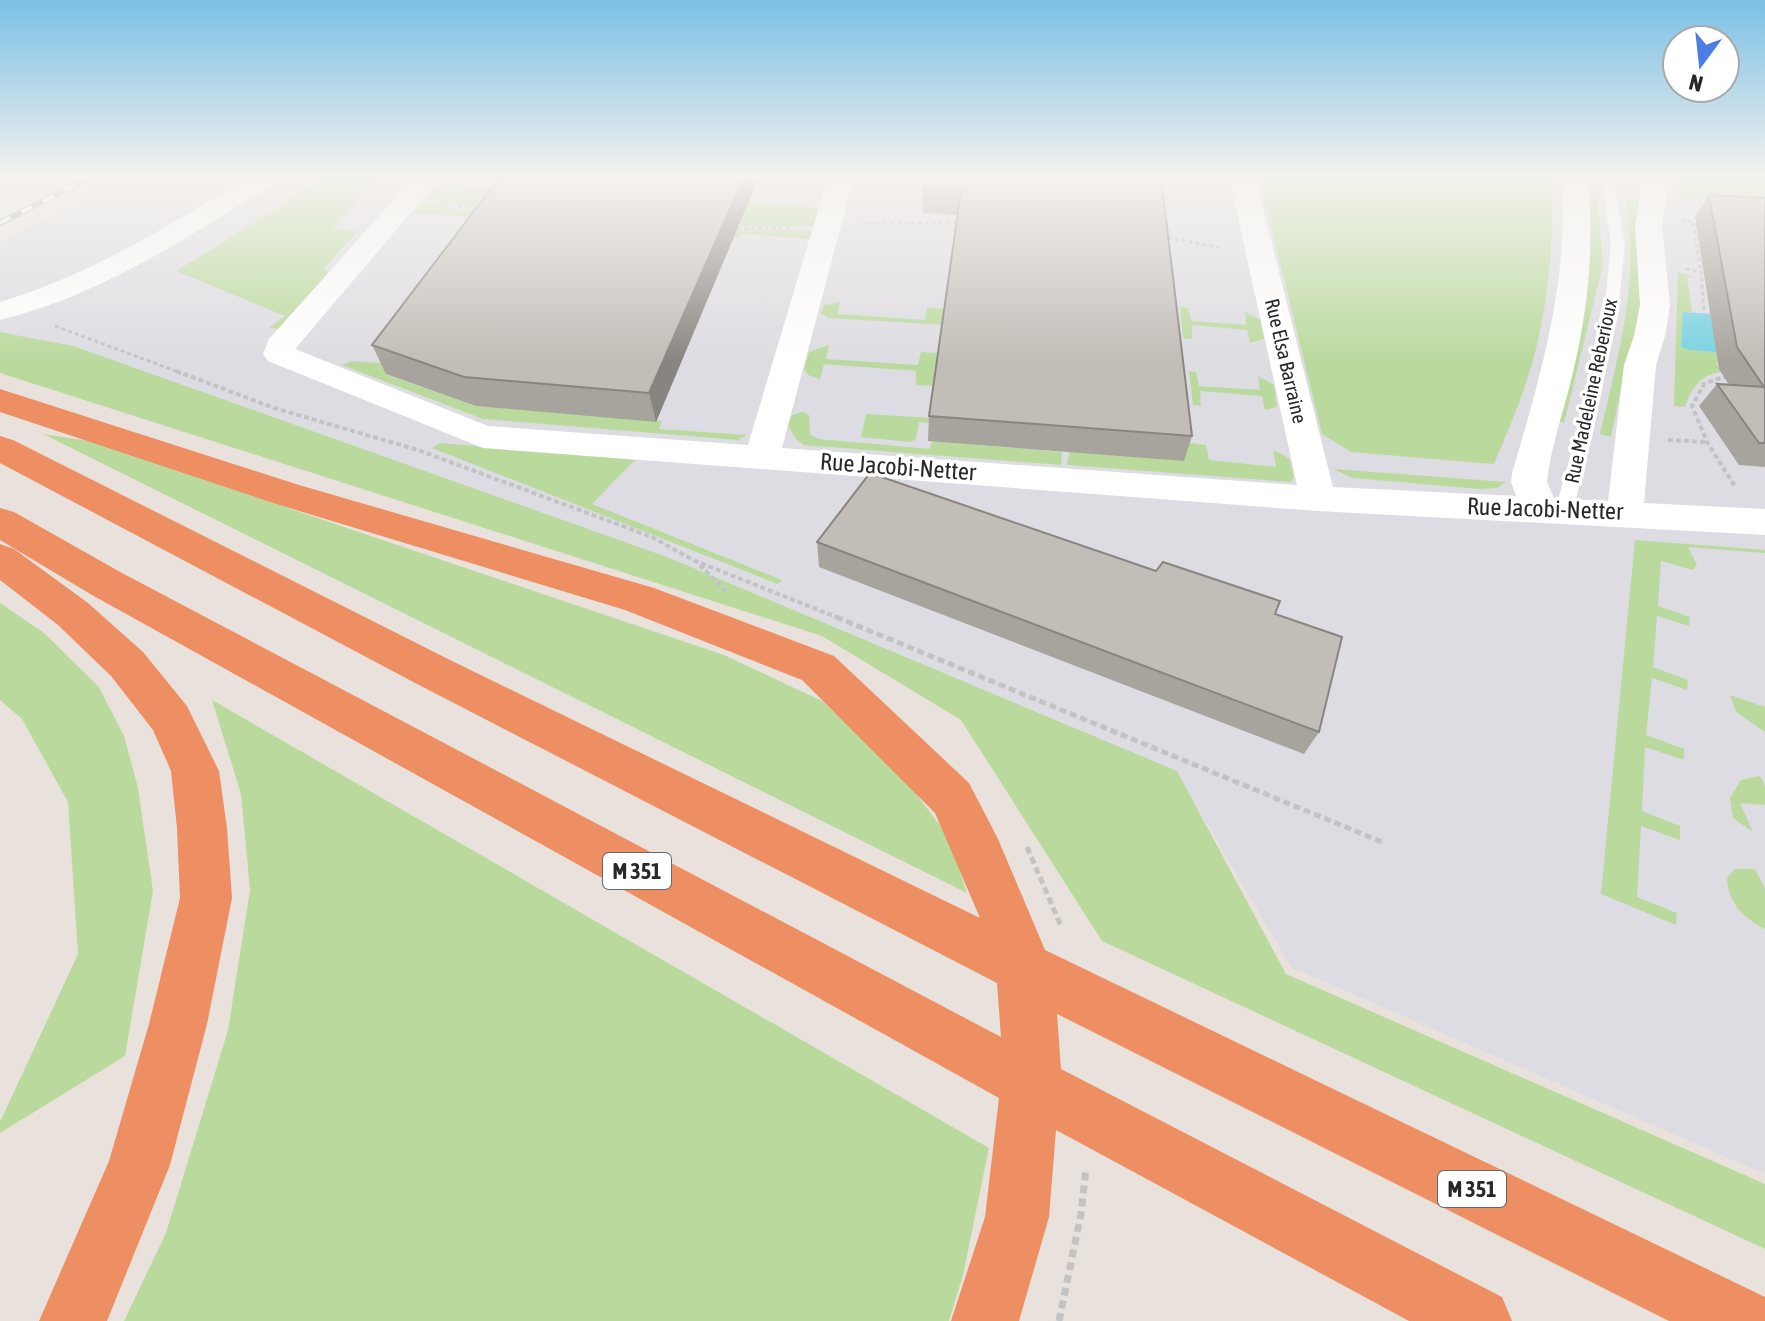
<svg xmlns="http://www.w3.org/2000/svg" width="1765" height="1321" viewBox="0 0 1765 1321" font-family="'Asap Condensed',sans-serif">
  <rect width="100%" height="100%" fill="#e9e2dc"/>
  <path fill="#dddce2" d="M127 177H1765V1174L1291 967 1176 771 73 346 0 332V243Z"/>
  <path fill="#bada9d" d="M322 177H379L332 229 358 231 324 268 331 277 280 329 269 328 285 316 176 271 269 214Z
    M1259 177H1552C1554 245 1548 318 1526 383 1517 411 1505 437 1494 464L1351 452 1322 434Z
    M1675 177H1765V202L1754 197 1729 196 1731 200 1681 197Z
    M447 184 812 207 819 209 814 226C683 227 555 220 426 199L438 186Z
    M1585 193 1597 194 1603 264 1564 423 1555 420Z
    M1625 199 1639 201 1643 234 1645 311 1628 353 1611 437 1600 434C1618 355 1641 280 1625 199Z
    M422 203 525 219 716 231 814 230 811 239 741 234 739 237 504 224 494 218 414 213Z
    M1678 272 1696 278 1687 277 1692 312H1683L1681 347 1690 350 1765 356 1754 365 1716 362 1721 372C1701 374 1691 389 1685 407L1674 406Z
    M840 302 838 314 925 320 927 308 947 309 945 325 828 318 821 313 824 305Z
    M1180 307 1188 308 1191 321 1246 325 1245 312 1261 320 1264 339 1250 343 1247 330 1192 325V339L1183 338Z
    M0 332 73 346 667 557 1177 771 1286 974 1765 1184V1249L1102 941 961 720 822 636 0 373Z
    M829 345 826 359 918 365 921 352 937 353 932 386 916 385V371L824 364 820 379 808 375 804 369 809 352Z
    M352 361 394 364 387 375 476 406 662 421 659 429 747 435 738 440 483 419 342 365Z
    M1189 371 1196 372 1199 386 1260 390 1258 376 1274 385 1277 407 1265 410 1262 396 1200 391 1201 406 1193 405Z
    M803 412 809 415 810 435 819 439 930 449 932 441 1062 452 1061 465 804 445 795 438 788 425 792 415Z
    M866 414 931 418 930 423 919 422 916 439 910 442 861 437Z
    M43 434 89 441 724 655 822 701 901 774 948 836 967 893Z
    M1182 442 1206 445 1209 460 1276 467 1273 450 1289 458 1294 477 1291 482 1067 465 1069 452Z
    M440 443 635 460 592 504 782 580 778 584 432 448Z
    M1333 469 1506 482 1497 488 1480 489 1353 478Z
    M1635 540 1765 550V553L1688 547 1697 565 1693 570 1661 561 1658 606 1690 617 1689 626 1657 616 1653 667 1688 680 1687 690 1652 678 1646 735 1684 749V760L1645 747 1642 811 1680 826V840L1641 826 1637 897 1677 913 1676 925 1601 894Z
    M0 603 44 633 99 687 124 736 138 788 153 891 125 1056 0 1133V1122L78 954 68 802 22 719 0 700Z
    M1730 695 1765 707V732L1736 712Z
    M212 700 989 1148 963 1275 949 1321H124L166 1233 228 1030 250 890 241 794Z
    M1760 776 1765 786V805L1740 803 1753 832 1733 818 1730 798 1741 780Z
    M1735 869H1755L1765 889V929C1744 918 1728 904 1727 878Z"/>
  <path fill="#79d2e1" d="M1683 312 1711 314 1765 356 1689 350 1681 347Z"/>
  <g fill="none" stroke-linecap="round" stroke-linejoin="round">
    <path stroke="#c3c3c3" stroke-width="3" stroke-dasharray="4 3" stroke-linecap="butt" d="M1685 199 1711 203
      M444 204 481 210
      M1681 221H1693L1701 272
      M862 224 960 222
      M730 229 792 228
      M1161 236 1222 248
      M1686 269 1701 272 1704 311
      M55 326 181 373"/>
    <path stroke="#c3c3c3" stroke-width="4" stroke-dasharray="5 3" stroke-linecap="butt" d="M176 371 274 408 418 450 652 537 693 560 841 619
      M1728 375 1704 384 1692 406 1707 442 1736 488
      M1668 440 1707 442
      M700 565 727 592"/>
    <path stroke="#c3c3c3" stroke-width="5" stroke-dasharray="7 4" stroke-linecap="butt" d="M836 617 1382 842
      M1027 847 1061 926"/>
    <path stroke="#c3c3c3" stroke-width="7" stroke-dasharray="8 5" stroke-linecap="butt" d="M1059 1321 1081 1214 1086 1169"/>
    <path fill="#fff" fill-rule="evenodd" d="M1601 177H1613L1625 244 1618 313 1592 437 1573 510 1564 516 1555 510 1576 437 1604 313 1611 244Z"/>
    <path fill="#fff" fill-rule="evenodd" d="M247 177H278C268 191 247 200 233 209 160 255 85 299 0 320V302C90 275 169 226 247 177Z
      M414 177H441L295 349 488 426 748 445 828 177H854L782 448 1297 485 1229 177H1255L1333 487 1516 496 1511 482 1512 473C1541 375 1569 281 1562 177H1588C1594 242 1589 304 1574 368 1566 405 1551 444 1547 482L1554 498 1608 501 1624 365 1634 336 1640 305 1635 226 1641 192 1636 177H1662L1667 192 1662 226 1670 305 1665 336 1656 365 1644 503 1765 509V535L1318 511 483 448 268 361 263 354 269 339Z"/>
    <path fill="#ed8e63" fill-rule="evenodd" d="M0 389 299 485 654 588 834 656 969 783 998 839 1045 950 1765 1297V1321H1669L1057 1014 1061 1069 1502 1297 1512 1321H1409L1056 1130 1049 1217 1019 1321H951L985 1217 999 1098 92 595 0 540V508L14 512 122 573 1001 1037 997 983 417 684 0 463V436L13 440 448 659 980 918 935 813 802 680 625 610 273 503 0 412Z
      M0 544 14 549 88 603 143 652 187 706 219 771 227 828 232 898 207 1024 170 1165 107 1321H39L109 1161 149 1024 180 898 177 828 171 771 153 730 111 676 58 625 0 580Z"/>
    <defs>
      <path id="rail" d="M0 223 91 177"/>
    </defs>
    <use href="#rail" stroke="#9fa4b1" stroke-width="6"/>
    <use href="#rail" stroke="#fff" stroke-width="4" stroke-dasharray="12" stroke-linecap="butt"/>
  </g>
  <path fill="#a7a39d" d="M759 177 656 422 476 406 386 374 372 345Z
    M1161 177 1192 436 1184 461 928 441 929 416 958 215 923 213V189Z
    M1709 195 1765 198V467L1739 465 1699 406 1717 384 1729 385 1719 369 1695 217Z
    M817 542 1275 614 1319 732 1304 754 819 567Z"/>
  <path fill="#888480" d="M744 177H759L656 422 649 393Z"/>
  <path fill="#c2bdb7" stroke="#888480" stroke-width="2" d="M500 177H744L649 393 464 377 372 345Z
    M926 177H1161L1192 436 929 416 961 191 923 189Z
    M1709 195 1765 198V443H1759L1717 384 1764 387 1737 347Z
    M870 473 1156 571 1163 562 1280 601 1275 614 1342 637 1319 732 817 542Z"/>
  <linearGradient id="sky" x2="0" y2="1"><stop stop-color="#7bc0e5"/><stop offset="0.49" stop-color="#f5f2ef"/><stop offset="1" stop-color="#f5f2ef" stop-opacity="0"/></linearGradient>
  <rect width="1765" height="362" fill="url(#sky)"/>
  <g text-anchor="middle" stroke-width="7" stroke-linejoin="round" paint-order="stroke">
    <g font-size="20" fill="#282828" stroke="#fff">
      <text transform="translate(1286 361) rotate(77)" y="7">Rue Elsa Barraine</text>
      <text transform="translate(1591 391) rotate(-78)" y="7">Rue Madeleine Reberioux</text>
    </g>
    <g fill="#fff" stroke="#686868" stroke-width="2">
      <rect x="603" y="853" width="68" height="36" rx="6"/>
      <rect x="1438" y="1171" width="68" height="36" rx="6"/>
    </g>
    <g font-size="22" font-weight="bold" fill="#282828">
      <text x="637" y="879">M 351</text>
      <text x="1472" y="1197">M 351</text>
    </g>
    <g font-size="24" fill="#282828" stroke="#fff">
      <text transform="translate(898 467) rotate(4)" y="8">Rue Jacobi-Netter</text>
      <text transform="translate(1545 509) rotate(2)" y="8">Rue Jacobi-Netter</text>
    </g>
  </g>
  <g transform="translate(1701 64) rotate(195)"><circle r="38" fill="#ffffff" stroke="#a9a9a9" stroke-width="2"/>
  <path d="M0-6L14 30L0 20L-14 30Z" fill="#4c7ce6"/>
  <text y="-12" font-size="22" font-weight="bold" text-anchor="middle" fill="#282828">N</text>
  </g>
</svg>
